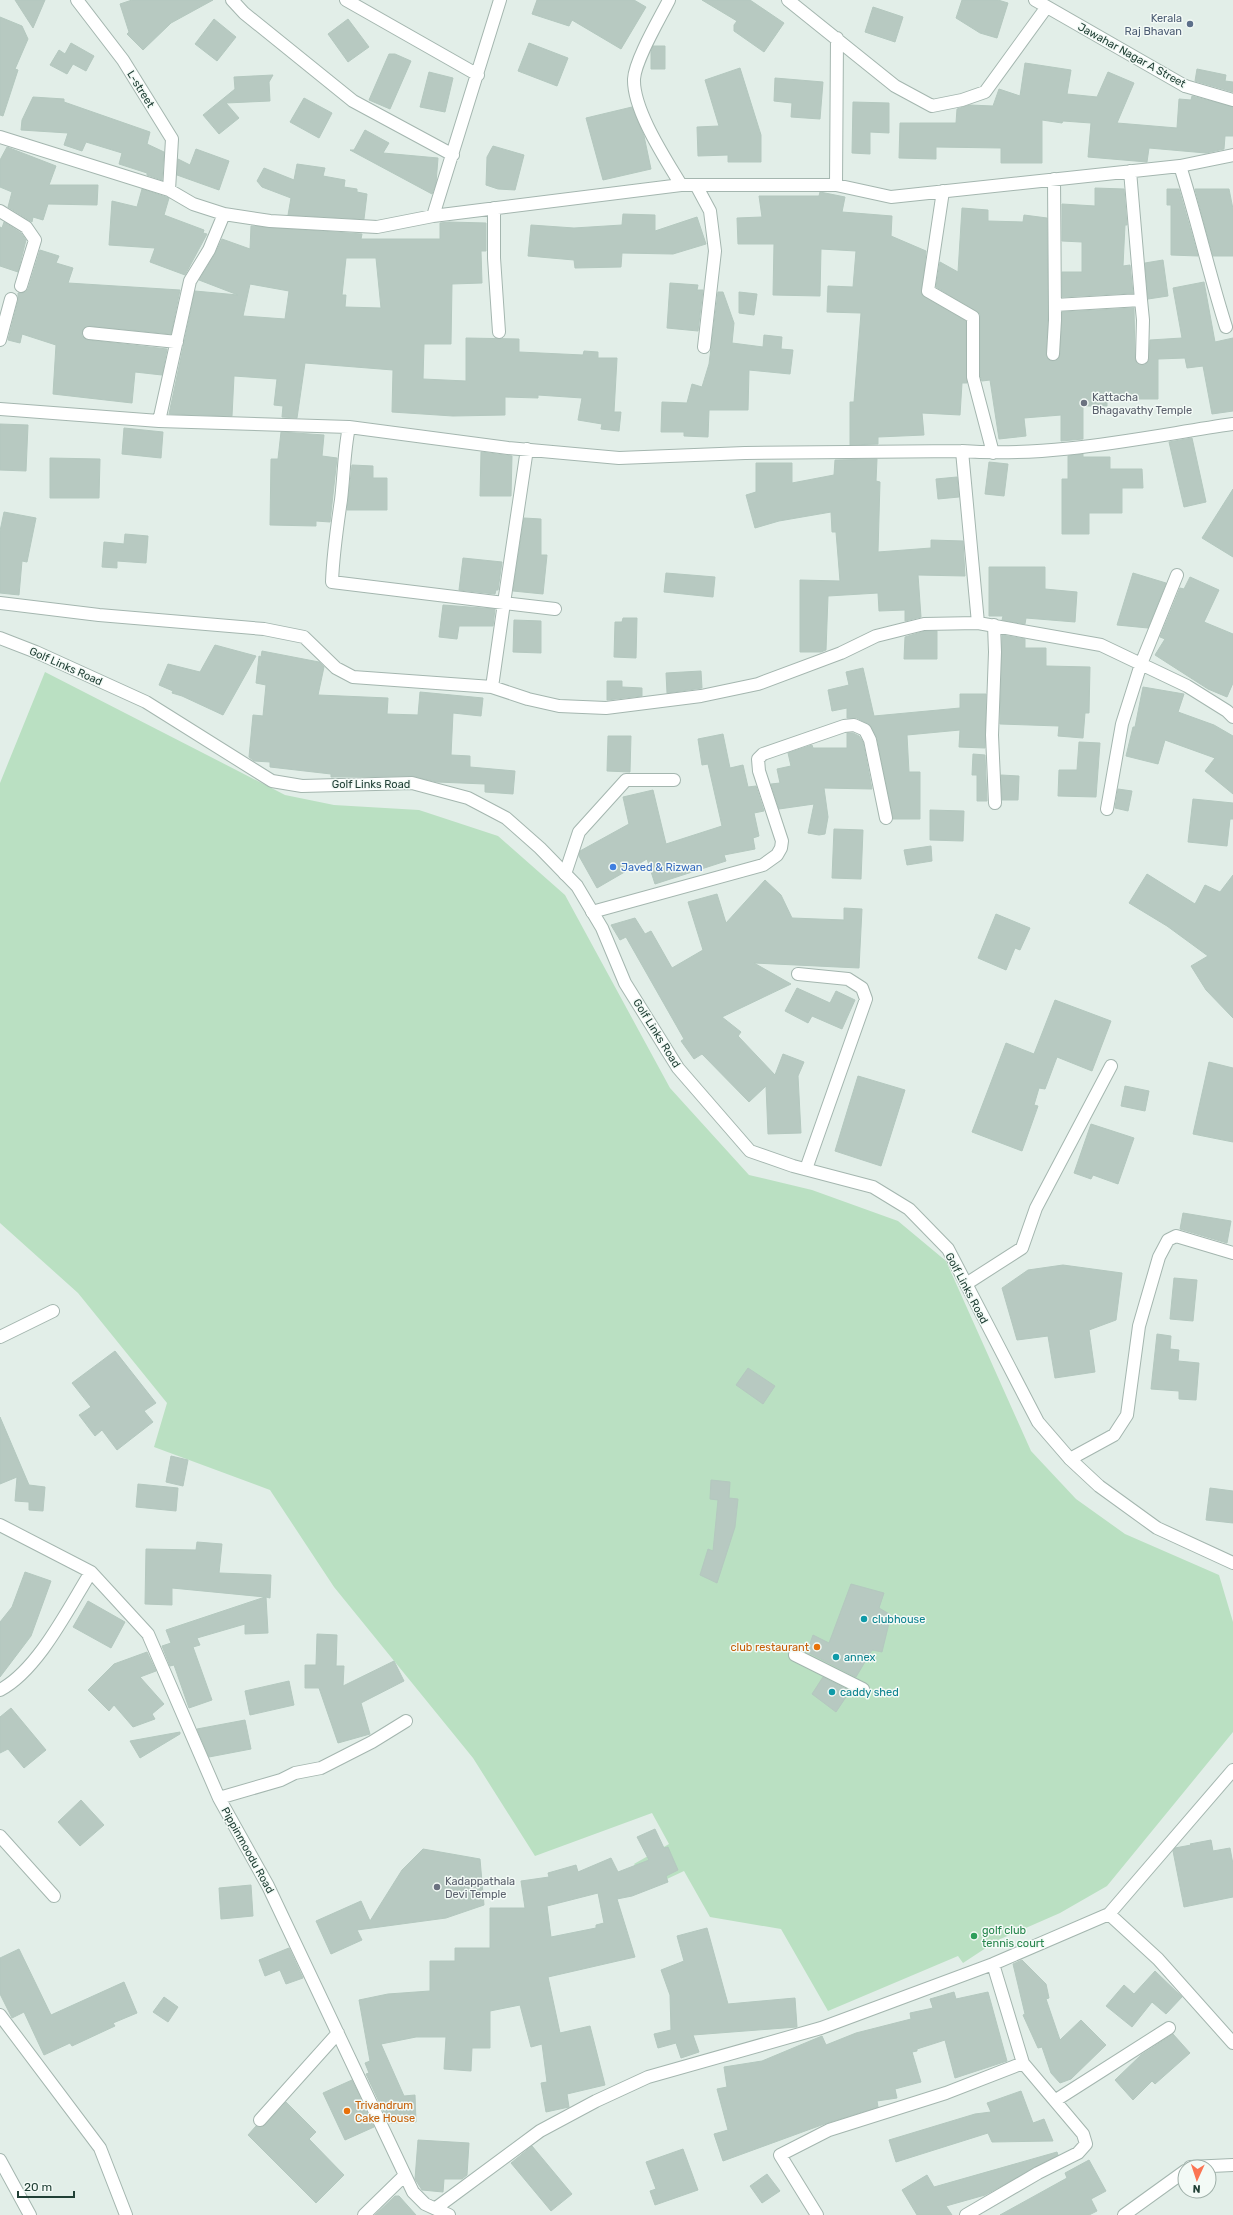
<svg xmlns="http://www.w3.org/2000/svg" width="1233" height="2215" viewBox="0 0 1233 2215" font-family="Rubik,sans-serif">
  <rect width="100%" height="100%" fill="#e2eee8"/>
  <path fill="#bae0c2" d="M45 672 285 795 334 805 419 810 498 836 565 895 670 1088 749 1175 812 1190 898 1221 946 1261 1031 1451 1076 1499 1125 1534 1219 1575 1233 1622V1732L1107 1886 1060 1913 998 1940 963 1963 958 1956 828 2011 781 1929 710 1917 684 1871 652 1886 634 1864 669 1844 652 1813 535 1856 473 1758 334 1587 270 1490 154 1447 167 1403 78 1293 0 1223V783Z"/>
  <path fill="#b7c9c1" stroke="#b4c8bf" fill-rule="evenodd" d="M15 0H45L33 28Z
    M132 0H213L171 23 143 50 127 34 129 32 120 4Z
    M537 0H634L646 7 621 49 572 20 569 26 532 14Z
    M702 0H750L784 23 764 52 734 31V25L737 21Z
    M962 0H998L1008 3 997 38 980 33 956 18Z
    M873 7 903 17 895 42 865 32Z
    M0 17 22 26 28 39 15 69 18 70 3 116 0 115Z
    M214 19 236 37 217 61 195 44Z
    M348 19 369 47 348 62 328 34Z
    M71 43 94 56 86 71 73 64 67 74 50 65 59 50 65 54Z
    M529 43 568 58 557 86 518 71Z
    M653 46H665V69H651V52Z
    M389 54H395L411 61 390 109 369 100Z
    M1025 63 1071 70 1067 94 1097 97 1108 72 1134 83 1117 123 1177 128 1179 99 1191 100 1192 96 1233 107V136H1225L1224 149 1206 153 1149 148 1147 162 1088 157 1091 123 1063 121 1062 123 1042 120V163H1001V148L936 147V159L899 158 900 123H956L957 109 970 105 993 106 999 89 1020 96Z
    M740 68 761 135V162H728V155L698 156 697 127 719 126 705 80Z
    M1197 69 1226 75 1225 81 1233 82V92L1195 81Z
    M429 72 453 78 445 112 420 107Z
    M273 75 269 82 270 101 226 103 239 118 219 134 203 115 235 89 234 77Z
    M775 78 823 82 820 119 791 117 792 103 774 101Z
    M33 97 64 99V102L150 132 147 144 164 152 162 180 147 175V173L119 164 122 153 86 142 82 151 64 145 68 133 21 130 22 120Z
    M304 98 332 113 319 138 290 122Z
    M853 102 889 103V133L870 132V154L852 153Z
    M632 107 644 136 651 169 603 180 586 118Z
    M365 130 389 143 383 153 438 158 436 183 432 194 350 150H354Z
    M493 146 524 155 515 190 498 189 486 185 487 157Z
    M7 147 56 166 49 185H98L97 205 48 204 43 220 33 217 32 222 8 207 12 192 0 187V160Z
    M196 149 229 161 219 190 177 175 178 159 190 165Z
    M297 164 325 168 323 176 345 180 344 187 357 189V192L367 194 364 219 288 215 291 198 262 187 257 181 264 168 294 180Z
    M1095 188 1124 189 1127 225H1125L1123 266 1130 265 1133 293 1062 297V272H1082V242L1062 241V204L1095 206Z
    M142 189 169 198 164 215 204 230 203 233 207 234 185 275 150 262 155 248 109 245 112 201 137 207Z
    M1167 189H1179L1198 256 1171 255V205H1167Z
    M1195 189H1229L1233 209V256H1213Z
    M820 192 845 197 842 212 892 216 891 236 926 251 922 295 966 321 967 383H962L960 415 922 413 924 435 878 437V444L850 445V402H854L861 313 827 312 828 286 853 287 856 251 821 249 820 296 773 295 774 244H738L737 218 762 217 759 196H819Z
    M962 208 988 210V221L1023 222 1024 215 1047 218 1048 320 1046 354 1047 358 1052 361 1057 360 1060 354 1062 312 1134 308 1135 358 1138 364 1145 365 1149 359 1150 340 1182 338 1173 288 1204 282 1215 342 1233 338V411L1212 414 1203 366 1187 368 1185 358 1158 359V399H1107V406H1083V439L1061 441V415L1024 418 1026 436 999 439 990 380 982 381 980 376V314L936 287 940 262 958 272Z
    M623 214 655 215V231L697 217 706 244 673 254 622 253 621 267 575 268 574 260 528 256 531 225 574 228 622 225Z
    M4 222 21 233 26 240 18 272 0 266V227L2 228Z
    M449 222 486 223V251H481L482 283 452 284 451 344H424L423 379 466 381V338L519 339V352L583 355 584 351 598 352V358H617L614 412H621L619 431 601 429 602 424 578 420 582 398 538 395V398L505 397V415L453 416 392 412 393 370 305 363 297 418 282 417 283 406 274 405 277 379 234 376 232 416 169 414 195 291 238 295 199 280 215 254 222 239 250 249 251 226 362 234 361 239H440V223ZM346 258H376L381 308 345 307 346 295H342ZM250 284 289 291 285 319 243 316Z
    M40 250 59 256 56 263 73 268 68 283 180 290 171 334 90 326 83 329 82 336 88 340 167 349 162 375 135 372 132 403 53 394 56 345 22 334 20 343 8 340 18 301V293H23L28 289Z
    M1163 260 1168 296 1148 299 1145 263Z
    M670 283 698 285 697 290H703L698 331 667 328Z
    M718 292H723L734 323 732 343 763 347 764 335 782 337 781 349 793 350 790 374 749 370 748 410H709L708 437 684 436V432H661L662 402 687 403 692 384 702 387 709 364Z
    M739 292 757 294 754 315 739 313Z
    M0 424 28 425 26 471 0 470Z
    M124 428 163 432 161 458 122 454Z
    M281 432 324 435 322 456 337 458 330 522 316 521V526L270 525 271 459H278Z
    M1192 438 1206 502 1184 507 1169 442Z
    M481 452 512 456 511 496H480Z
    M1083 454V457H1110V469H1142L1143 488H1122V513H1089V534H1062V479H1068V456Z
    M50 458 100 459 99 498H50Z
    M877 459 876 481 880 482 878 552 931 548V540L963 541 965 576 918 575 921 617 905 621V610L879 611 878 593 828 596 826 650 821 652H800V580L840 581 836 532H832L831 512 779 521 755 528 746 495 756 492V463H792V483L834 475 835 460Z
    M989 462 1008 464 1004 496 985 494Z
    M352 465 373 466V478H387V510H347Z
    M957 477 959 497 938 499 936 479Z
    M1233 489V557L1202 538Z
    M4 512 36 518 27 562 22 561 19 595 0 593V531Z
    M524 518 541 519V555H547L543 594 513 591Z
    M125 534 148 536 146 563 117 561V568L102 567 104 542 124 544Z
    M463 558 502 562 498 590H496L495 594 459 590Z
    M989 567H1045V589L1077 592 1075 622 1026 618 1025 624 1002 620 1003 616H989Z
    M666 573 715 577 713 597 664 592Z
    M1133 573 1166 583 1148 628 1117 625Z
    M1190 577 1219 590 1204 622 1233 634V683L1227 697 1208 689 1155 655 1165 639 1160 637 1180 588 1184 589Z
    M443 605 495 609 493 626H459L457 639 439 637Z
    M623 618H637L636 658 614 657 615 622H622Z
    M514 620 541 621V653L513 652Z
    M925 631H937V659H904L905 637Z
    M1002 635 1025 639V648H1046V666L1090 667 1089 713H1085L1083 738 1058 736 1059 726 1000 724Z
    M215 645 256 656 223 715 182 696 172 693 173 691 159 685 168 664 200 672Z
    M262 651 319 662 324 667 318 695 388 698 387 714 418 715 420 692 483 698 481 716 453 713 451 755 470 756V767L515 771 513 794 485 792V784L437 782 412 776 331 777V774L270 767V762L254 761 249 757 253 715 263 716 266 685 256 683 259 656 261 657Z
    M863 668 874 716 960 708V694H986L985 748 959 747 960 730 907 735 909 772H920V819H893L877 738 871 726 857 718H847V708L832 711 828 690 849 685 846 672Z
    M701 671 702 688 667 693 666 673Z
    M607 681H622V687L642 688V696L607 700Z
    M1143 687 1184 694 1178 712 1214 725 1233 736V794L1205 771 1215 758 1165 740 1158 764 1126 756 1133 727H1135Z
    M847 733H853L859 736 863 742 872 789 824 788 828 817 825 834 819 835 808 833 814 804 779 809 771 784 780 783 777 769 791 766 788 753 812 745 813 748H847Z
    M723 734 730 768 743 765 748 787 756 786 764 811 754 813 759 836 753 838 755 849 724 855 726 861 655 884 647 859 597 888 579 856 580 851 629 824 623 797 653 790 666 844 722 826 708 764 702 765 698 739Z
    M608 736H631L630 772 607 771Z
    M1079 742 1100 743 1096 797 1058 796 1059 770H1077Z
    M973 754 985 755 987 801H977V775H972Z
    M1001 775 1019 776 1018 800H1002Z
    M1118 789 1132 791 1128 811 1115 808Z
    M1193 799 1233 803V819H1230L1227 846 1188 842Z
    M930 810 964 811 963 841 930 840Z
    M834 829 863 830 861 879 832 878Z
    M931 846 932 861 907 865 904 850Z
    M1147 874 1195 904 1205 885 1220 892 1233 875V1018L1206 990 1191 966 1208 956 1167 926 1129 903Z
    M765 880 781 895 792 918 844 920V908L862 909 859 968 754 963 791 984 722 1017 741 1032 738 1036 775 1075 783 1054 804 1062 798 1076 801 1133 768 1134 766 1086 749 1102 702 1054 694 1059 681 1041 684 1039 626 937 620 940 611 925 635 918 645 934 651 931 672 968 703 950 688 902 717 894 726 923Z
    M996 914 1030 928 1020 950 1015 948 1006 970 978 958Z
    M797 988 830 1003 836 991 855 1000 842 1029 812 1016 808 1023 785 1011Z
    M1055 1000 1111 1021 1092 1071 1057 1057 1045 1089 1039 1088 1034 1105 1038 1106 1022 1151 972 1132 1006 1043 1034 1054Z
    M1209 1062 1233 1068V1142L1193 1134Z
    M858 1076 905 1090 881 1166 835 1151Z
    M1125 1086 1149 1091 1145 1111 1121 1106Z
    M1091 1124 1134 1138 1118 1184 1093 1175 1091 1179 1074 1173Z
    M1183 1213 1231 1221 1227 1243 1180 1229Z
    M1063 1265 1122 1273 1116 1320 1089 1330 1095 1372 1055 1378 1048 1336 1017 1340 1002 1288 1028 1270Z
    M1174 1278 1197 1280 1193 1321 1170 1319Z
    M1157 1334 1171 1336 1170 1349 1179 1350 1178 1361 1199 1363 1196 1400 1179 1399V1391L1151 1389Z
    M115 1351 156 1403 144 1411 153 1422 117 1450 102 1430 95 1436 79 1415 91 1407 72 1383Z
    M748 1368 775 1386 763 1404 736 1385Z
    M0 1417 29 1485 45 1487 43 1511 29 1510V1502L15 1501 17 1477 0 1484Z
    M171 1456 188 1460 183 1486 166 1482Z
    M711 1480 730 1482 729 1498 738 1499 735 1527 717 1583 700 1575 708 1549 713 1551 718 1500 710 1499Z
    M138 1484 178 1488 176 1511 136 1507Z
    M1210 1488 1233 1491V1523L1206 1520Z
    M197 1542 222 1544 219 1573 271 1575 270 1598 266 1597 268 1633 245 1634V1624L197 1638 200 1645 193 1647 212 1700 189 1708 174 1665 170 1666 162 1646 171 1643 166 1630 265 1597 172 1588V1605L145 1604 146 1549 196 1550Z
    M25 1572 51 1581 31 1636 0 1677V1622L12 1607Z
    M851 1584 884 1593 879 1608 891 1615 882 1652 872 1650 856 1677 807 1652 813 1635 829 1643Z
    M88 1601 125 1622 111 1648 73 1627Z
    M317 1634 337 1635 336 1666H344L343 1686 394 1661 404 1681 361 1703 370 1734 338 1743 319 1688H305V1665H316Z
    M147 1652 156 1671 140 1677 164 1704 152 1714 155 1719 133 1727 114 1705 109 1711 88 1690 114 1664Z
    M823 1677 850 1691 836 1712 812 1694Z
    M289 1681 294 1705 250 1715 245 1691Z
    M11 1708 46 1750 24 1768 8 1749 0 1753V1717Z
    M245 1720 251 1749 209 1757 197 1729Z
    M180 1732V1734L140 1758 130 1741Z
    M81 1800 104 1825 80 1846 58 1822Z
    M655 1829 664 1848 668 1847 678 1870 666 1876 668 1882 632 1896 617 1899 635 1957 548 1977 560 2033 590 2026 605 2085 567 2094 569 2107 546 2112 541 2083 547 2082 542 2044 531 2047 520 2005 490 2011V2048H472L471 2071 444 2069 446 2037H416L381 2044 404 2096 415 2095 416 2122 389 2123 366 2074 369 2073 365 2063 370 2061 359 2000 388 1994 430 1991V1961H455V1948H490V1908H525L521 1881 549 1877 548 1873 576 1865 578 1872 611 1858 618 1872 649 1860 637 1837ZM598 1893 604 1923 596 1925V1928L551 1937 547 1906Z
    M1211 1840 1213 1851 1230 1848 1233 1864V1897L1184 1907 1173 1851 1175 1848 1191 1845 1190 1844Z
    M423 1849 480 1859 484 1905 446 1918 357 1930 362 1940 331 1954 316 1921 361 1901 370 1921 402 1870Z
    M251 1885 253 1916 221 1919 219 1888Z
    M707 1928 728 2004 795 1998 797 2027 693 2035 699 2052 681 2058 676 2043 658 2048 654 2034 671 2030 670 1995 661 1970 684 1961 677 1936Z
    M289 1948 303 1978 286 1984 280 1970 265 1976 259 1960Z
    M19 1949 51 2015 124 1982 137 2013 113 2023 115 2026 72 2046 70 2043 44 2055 24 2012 12 2018 0 1994V1958Z
    M1022 1960 1046 1984 1049 1998 1046 1999 1060 2040 1081 2020 1106 2045 1071 2079 1060 2083 1051 2073 1042 2047 1038 2048 1023 2015 1025 2014 1013 1964Z
    M1155 1971 1182 1997 1166 2014 1152 2002 1132 2027 1106 2006 1124 1985 1134 1994Z
    M954 1992 956 1999 988 1992 1007 2061 955 2078 945 2040 917 2049V2051L912 2052 921 2082 895 2089 897 2098 877 2101 878 2107 827 2123 723 2161 714 2134 728 2130 717 2089 727 2087 724 2067 762 2061 822 2036 826 2045 856 2033 911 2019 910 2013 933 2008 930 1999Z
    M164 1997 178 2007 168 2022 153 2012Z
    M1173 2034 1190 2053 1155 2084 1152 2081 1133 2100 1115 2080 1141 2055Z
    M352 2080 374 2127 345 2140 323 2093Z
    M1021 2091 1033 2123 1044 2119 1053 2141 992 2142 988 2133 896 2162 889 2140 975 2114 991 2112 987 2103Z
    M286 2102 316 2132 309 2139 344 2175 316 2203 248 2135 256 2126 265 2125Z
    M418 2140 469 2143 467 2175 462 2179H444L443 2192 422 2190 415 2179Z
    M532 2146 572 2194 551 2211 511 2163Z
    M683 2149 698 2190 655 2205 650 2191 656 2189 646 2162Z
    M1057 2152 1058 2155 985 2195 946 2206 952 2215H917L902 2190 927 2175 934 2187Z
    M1089 2160 1106 2191 1091 2199 1097 2211 1089 2215H1000L1067 2178 1065 2173Z
    M767 2174 780 2191 762 2203 750 2186Z
    M395 2196H399L416 2215H375Z"/>
  <g fill="none" stroke-linecap="round" stroke-linejoin="round">
    <defs>
      <path id="minor" d="M77 0 123 60 172 139 169 190
        M232 0 244 13 353 101 453 155
        M346 0 478 75
        M669 0C660 18 635 60 634 79 633 110 665 158 681 185
        M788 0 895 86 932 106 962 100 985 92 1046 8
        M1035 0 1185 86
        M0 137 169 190 193 204 224 214 270 221 377 227 433 216 681 185H836L891 197 1180 166 1233 155
        M1180 166C1197 219 1209 274 1226 327
        M696 185 710 211 715 251 704 347
        M836 185 837 38
        M943 191 928 291 973 317V377L993 453
        M494 208V258L499 332
        M0 211 26 227 35 240 21 286
        M433 216 500 0
        M1141 300 1143 320 1142 358
        M1055 305 1141 300 1130 171
        M89 333 177 342
        M0 340 11 299
        M1053 354 1055 320 1054 179
        M0 409 159 421 349 427 508 448 619 458 745 453 962 451C1052 458 1144 437 1233 424
        M159 421 190 281 209 250 224 214
        M349 427C344 451 344 475 341 500 337 527 333 554 332 582L504 603 492 687
        M527 449 504 603 555 609
        M962 451 978 623
        M0 603 99 615 264 629 304 637 336 668 353 677 492 687 528 699 559 706 606 708 701 696 758 684 841 653 876 636 924 624 978 623 1101 645 1187 686 1227 711 1233 717
        M994 625 995 652 992 735 995 803
        M1107 809 1122 724 1141 664 1177 575
        M565 874 579 832 626 780H674
        M592 912 763 865 777 855 781 848 782 841 759 771 758 759 763 754 844 726 854 725 865 730 870 740 886 818
        M798 974 848 979 862 988 866 999 806 1169
        M966 1284 1022 1248 1036 1208 1111 1066
        M0 1337 53 1311
        M1070 1459 1114 1435 1127 1415 1139 1326 1159 1257 1168 1240 1176 1236 1233 1253
        M0 1525 91 1572 148 1634 219 1798 268 1886 413 2192 425 2204 449 2215
        M795 1655 863 1689
        M0 1690C38 1670 68 1609 91 1572
        M219 1798 281 1780 295 1773 321 1768 372 1742 406 1721
        M0 1836 54 1896
        M1109 1914 1158 1959 1233 2043
        M0 2015 100 2148 126 2215
        M1056 2100 1169 2028
        M260 2120 338 2033
        M0 2160 30 2215
        M1190 2167 1233 2165
        M436 2208 540 2131 596 2101 648 2077 821 2028 993 1964 1109 1914 1233 1770
        M364 2215 404 2176
        M817 2215 780 2155 829 2130 946 2093 1023 2063
        M966 2215 1038 2173 1078 2153 1086 2144 1083 2134 1023 2063 993 1964
        M1124 2215 1185 2171"/>
      <path id="tertiary" d="M1185 86 1233 100
        M0 638 36 652 146 702 272 781 302 786 412 783 468 798 506 818 540 848 577 886 602 928 625 983 678 1068 750 1151 793 1166 873 1187 909 1209 948 1249 1038 1422 1070 1459 1099 1486 1157 1528 1233 1563"/>
    </defs>
    <use href="#minor" stroke="#a4b6af" stroke-width="14"/>
    <use href="#tertiary" stroke="#a4b6af" stroke-width="14"/>
    <use href="#minor" stroke="#fff" stroke-width="12"/>
    <use href="#tertiary" stroke="#fff" stroke-width="12"/>
  </g>
  <circle fill="#5c6f8a" stroke="#f3faf6" stroke-width="1.5" cx="1190" cy="24" r="4"/>
  <g fill="#6b7280" stroke="#f3faf6" stroke-width="1.5">
    <circle cx="1084" cy="403" r="4"/>
    <circle cx="437" cy="1887" r="4"/>
  </g>
  <circle fill="#3f7fe0" stroke="#f3faf6" stroke-width="1.5" cx="613" cy="867" r="4"/>
  <g fill="#0f9aa8" stroke="#f3faf6" stroke-width="1.5">
    <circle cx="864" cy="1619" r="4"/>
    <circle cx="836" cy="1657" r="4"/>
    <circle cx="832" cy="1692" r="4"/>
  </g>
  <g fill="#e8710a" stroke="#f3faf6" stroke-width="1.5">
    <circle cx="817" cy="1647" r="4"/>
    <circle cx="347" cy="2111" r="4"/>
  </g>
  <circle fill="#2e9e5b" stroke="#f3faf6" stroke-width="1.5" cx="974" cy="1936" r="4"/>
  <g text-anchor="middle" stroke-width="3" stroke-linejoin="round" paint-order="stroke">
    <g font-size="11" fill="#4e5e75" stroke="#f3faf6" text-anchor="end">
      <text x="1182" y="22">Kerala<tspan x="1182" dy="13">Raj Bhavan</tspan></text>
    </g>
    <g font-size="11" fill="#214036" stroke="#f3faf6">
      <text transform="translate(1132 55) rotate(29)" y="4">Jawahar Nagar A Street</text>
      <text transform="translate(141 89) rotate(58)" y="4">L-street</text>
      <text transform="translate(66 666) rotate(24)" y="4">Golf Links Road</text>
      <text x="371" y="788">Golf Links Road</text>
      <text transform="translate(657 1033) rotate(58)" y="4">Golf Links Road</text>
      <text transform="translate(967 1288) rotate(62)" y="4">Golf Links Road</text>
      <text transform="translate(248 1850) rotate(61)" y="4">Pippinmoodu Road</text>
    </g>
    <g font-size="11" fill="#5b616d" stroke="#f3faf6" text-anchor="start">
      <text x="1092" y="401">Kattacha<tspan x="1092" dy="13">Bhagavathy Temple</tspan></text>
      <text x="445" y="1885">Kadappathala<tspan x="445" dy="13">Devi Temple</tspan></text>
    </g>
    <g font-size="11" fill="#366cbe" stroke="#f3faf6" text-anchor="start">
      <text x="621" y="871">Javed &amp; Rizwan</text>
    </g>
    <g font-size="11" fill="#0d838f" stroke="#f3faf6" text-anchor="start">
      <text x="872" y="1623">clubhouse</text>
      <text x="844" y="1661">annex</text>
      <text x="840" y="1696">caddy shed</text>
    </g>
    <g font-size="11" fill="#c56008" stroke="#f3faf6" text-anchor="end">
      <text x="809" y="1651">club restaurant</text>
      <text x="355" y="2109" text-anchor="start">Trivandrum<tspan x="355" dy="13">Cake House</tspan></text>
    </g>
    <g font-size="11" fill="#27864d" stroke="#f3faf6" text-anchor="start">
      <text x="982" y="1934">golf club<tspan x="982" dy="13">tennis court</tspan></text>
    </g>
  </g>
  <g transform="translate(1197 2179) rotate(183)"><circle r="19" fill="#f3faf6" stroke="#9fb0a9"/>
  <path d="M0-3L7 15L0 10L-7 15Z" fill="#fb7453"/>
  <text y="-6" font-size="11" font-weight="bold" text-anchor="middle" fill="#214036">N</text>
  </g>
  <path d="M18 2191v6h56v-6" fill="none" stroke="#214036" stroke-width="2"/>
  <text x="24" y="2191" font-size="12" fill="#214036" stroke="#f3faf6" stroke-width="3" paint-order="stroke">20 m</text>
</svg>
